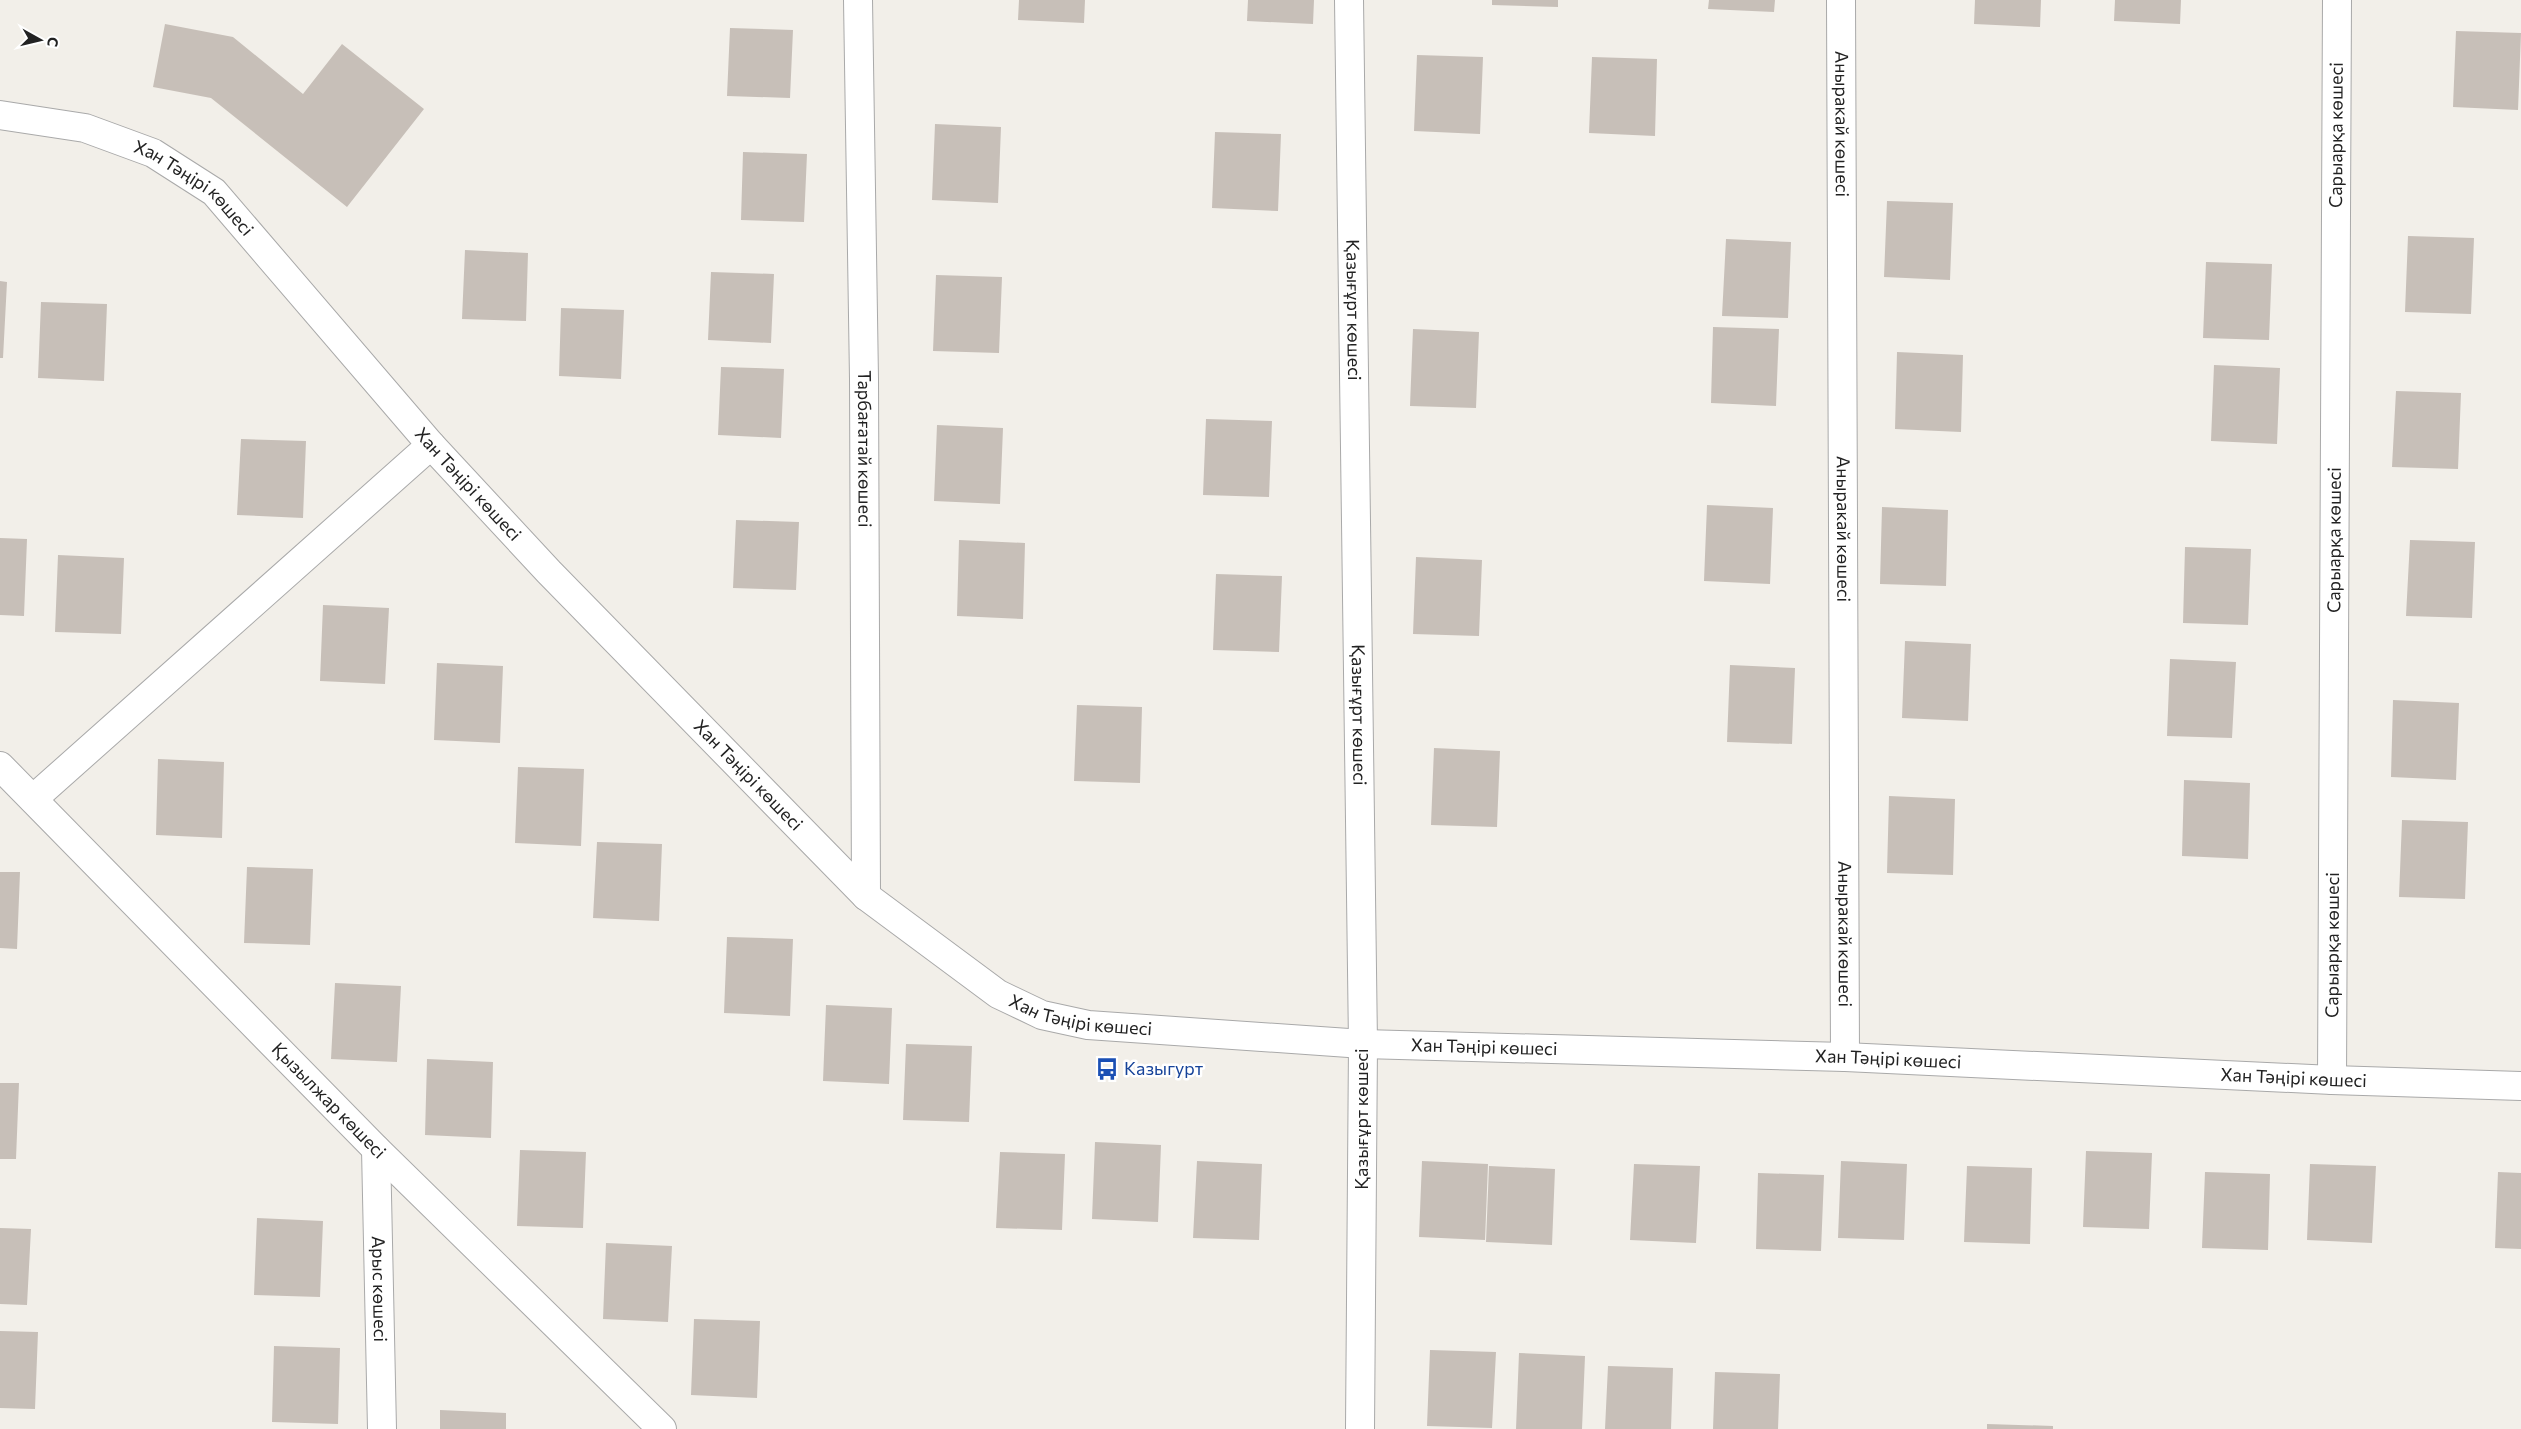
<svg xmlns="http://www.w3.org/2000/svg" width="2521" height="1429" viewBox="0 0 2521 1429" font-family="Commissioner,sans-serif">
  <rect width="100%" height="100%" fill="#f2efe9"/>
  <path fill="#c7bfb8" d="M1019 0H1085L1084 23 1018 20Z
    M1248 0H1314L1313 24 1247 21Z
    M1492 0H1558V7L1492 5Z
    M1709 0H1775L1774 12 1708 9Z
    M1975 0H2041L2040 27 1974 24Z
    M2115 0H2181L2180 24 2114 21Z
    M165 24 233 37 303 94 342 44 424 109 347 207 211 98 153 87Z
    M730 28 793 30 790 98 727 96Z
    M2456 31 2521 33 2518 110 2453 107Z
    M1417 55 1483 57 1480 134 1414 131Z
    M1592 57 1657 59 1655 136 1589 133Z
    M935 124 1001 127 998 203 932 200Z
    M1215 132 1281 134 1278 211 1212 208Z
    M743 152 807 154 804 222 741 220Z
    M1887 201 1953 203 1950 280 1884 277Z
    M2408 236 2474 238 2471 314 2405 312Z
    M1726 239 1791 242 1788 318 1722 316Z
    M465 250 528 253 526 321 462 319Z
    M2206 262 2272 264 2269 340 2203 338Z
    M711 272 774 274 771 343 708 340Z
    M936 275 1002 277 999 353 933 351Z
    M0 281 7 282 3 358H0Z
    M41 302 107 304 104 381 38 378Z
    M561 308 624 310 621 379 559 376Z
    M1713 327 1779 329 1776 406 1711 403Z
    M1413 329 1479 332 1476 408 1410 406Z
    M1897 352 1963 355 1961 432 1895 429Z
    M2214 365 2280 368 2277 444 2211 441Z
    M721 367 784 369 781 438 718 435Z
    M2396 391 2461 393 2458 469 2392 467Z
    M1206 419 1272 421 1269 497 1203 495Z
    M937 425 1003 428 1000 504 934 501Z
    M241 439 306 441 303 518 237 515Z
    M1707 505 1773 508 1770 584 1704 581Z
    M1882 507 1948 510 1946 586 1880 584Z
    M736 520 799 522 796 590 733 588Z
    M0 538 27 539 24 616 0 615Z
    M959 540 1025 543 1023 619 957 616Z
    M2410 540 2475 542 2472 618 2406 616Z
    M2185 547 2251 549 2248 625 2183 623Z
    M58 555 124 558 121 634 55 632Z
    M1416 557 1482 560 1479 636 1413 634Z
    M1216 574 1282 576 1279 652 1213 650Z
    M323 605 389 608 385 684 320 681Z
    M1905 641 1971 644 1968 721 1902 718Z
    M2170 659 2236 662 2232 738 2167 736Z
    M437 663 503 666 500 743 434 740Z
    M1730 665 1795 668 1792 744 1727 742Z
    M2393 700 2459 703 2456 780 2391 777Z
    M1077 705 1142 707 1140 783 1074 781Z
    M1434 748 1500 751 1497 827 1431 825Z
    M158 759 224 762 222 838 156 835Z
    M518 767 584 769 581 846 515 843Z
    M2184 780 2250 783 2248 859 2182 856Z
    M1889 796 1955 799 1953 875 1887 873Z
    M2402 820 2468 822 2465 899 2399 897Z
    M597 842 662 844 659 921 593 918Z
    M247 867 313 869 310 945 244 943Z
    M0 872H20L17 949 0 948Z
    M727 937 793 939 790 1016 724 1013Z
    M335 983 401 986 397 1062 331 1059Z
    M826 1005 892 1008 889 1084 823 1081Z
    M906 1044 972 1046 969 1122 903 1120Z
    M427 1059 493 1062 491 1138 425 1135Z
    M0 1083H19L16 1159H0Z
    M1095 1142 1161 1145 1158 1222 1092 1219Z
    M520 1150 586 1152 583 1228 517 1226Z
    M2086 1151 2152 1153 2149 1229 2083 1227Z
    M1000 1152 1065 1154 1062 1230 996 1228Z
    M1197 1161 1262 1164 1259 1240 1193 1238Z
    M1422 1161 1488 1164 1485 1240 1419 1237Z
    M1841 1161 1907 1164 1904 1240 1838 1238Z
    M1634 1164 1700 1166 1696 1243 1630 1240Z
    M2310 1164 2376 1166 2372 1243 2307 1240Z
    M1489 1166 1555 1169 1552 1245 1486 1242Z
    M1967 1166 2032 1168 2030 1244 1964 1242Z
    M2205 1172 2270 1174 2268 1250 2202 1248Z
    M2498 1172 2521 1173V1249L2495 1248Z
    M1758 1173 1824 1175 1821 1251 1756 1249Z
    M257 1218 323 1221 320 1297 254 1295Z
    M0 1228 31 1229 27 1305 0 1304Z
    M606 1243 672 1246 668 1322 603 1319Z
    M694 1319 760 1321 757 1398 691 1395Z
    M0 1331 38 1332 35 1409 0 1408Z
    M274 1346 340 1348 338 1424 272 1422Z
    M1430 1350 1496 1352 1492 1428 1427 1426Z
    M1519 1353 1585 1356 1582 1429H1516Z
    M1608 1366 1673 1368 1671 1429H1605Z
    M1715 1372 1780 1374 1778 1429H1713Z
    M440 1410 506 1413V1429H440Z
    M1987 1424 2053 1426V1429H1987Z"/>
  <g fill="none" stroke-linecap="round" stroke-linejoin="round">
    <defs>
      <g id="minor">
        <path id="s1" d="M858 0 864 379 866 896"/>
        <path id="s2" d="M1349 0 1363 1044 1360 1429"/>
        <path id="s3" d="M1841 0 1845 1057"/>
        <path id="s4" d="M0 115 85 128 153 153 214 192 431 445 549 572 866 896 998 994 1042 1015 1088 1025 1363 1044 1845 1057 2332 1080 2521 1086"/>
        <path id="s5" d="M0 766 376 1149 662 1429"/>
        <path d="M33 799 431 445"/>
        <path id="s6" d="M2332 1080 2337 0"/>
        <path id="s7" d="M376 1149 382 1429"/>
      </g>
    </defs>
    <use href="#minor" stroke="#a9a9a9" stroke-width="30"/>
    <use href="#minor" stroke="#fff" stroke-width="28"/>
  </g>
  <defs>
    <symbol id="bus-bare" viewBox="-9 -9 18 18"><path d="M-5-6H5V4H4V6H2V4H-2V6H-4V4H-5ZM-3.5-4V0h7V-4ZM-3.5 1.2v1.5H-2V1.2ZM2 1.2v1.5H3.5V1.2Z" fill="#1a4fb4" stroke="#fff" stroke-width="2.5" paint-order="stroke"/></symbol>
  </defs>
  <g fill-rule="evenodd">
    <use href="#bus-bare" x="1091" y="1053" width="32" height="32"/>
  </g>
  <g text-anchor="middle" stroke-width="5" stroke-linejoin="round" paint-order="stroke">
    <g font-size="18" fill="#222" stroke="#fff">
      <text dy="6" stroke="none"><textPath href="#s3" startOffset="124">Аныракай көшесі</textPath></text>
      <text dy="6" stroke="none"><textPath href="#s6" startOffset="945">Сарыарқа көшесі</textPath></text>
      <text dy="6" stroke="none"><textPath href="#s4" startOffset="212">Хан Тәңірі көшесі</textPath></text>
      <text dy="6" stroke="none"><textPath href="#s2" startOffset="310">Қазығұрт көшесі</textPath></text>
      <text dy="6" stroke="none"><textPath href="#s1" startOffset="449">Тарбағатай көшесі</textPath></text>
      <text dy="6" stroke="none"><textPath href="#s4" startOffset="618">Хан Тәңірі көшесі</textPath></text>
      <text dy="6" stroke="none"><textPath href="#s3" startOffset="529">Аныракай көшесі</textPath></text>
      <text dy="6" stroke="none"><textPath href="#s6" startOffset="540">Сарыарқа көшесі</textPath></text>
      <text dy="6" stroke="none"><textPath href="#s2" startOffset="715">Қазығұрт көшесі</textPath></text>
      <text dy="6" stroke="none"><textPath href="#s4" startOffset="1022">Хан Тәңірі көшесі</textPath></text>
      <text dy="6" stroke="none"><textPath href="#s3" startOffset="934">Аныракай көшесі</textPath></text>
      <text dy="6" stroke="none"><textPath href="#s6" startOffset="135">Сарыарқа көшесі</textPath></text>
      <text dy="6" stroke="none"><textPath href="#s4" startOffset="1442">Хан Тәңірі көшесі</textPath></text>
      <text dy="6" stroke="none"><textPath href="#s4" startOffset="1848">Хан Тәңірі көшесі</textPath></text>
      <text dy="6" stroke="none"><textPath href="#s4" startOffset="2252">Хан Тәңірі көшесі</textPath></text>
      <text dy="6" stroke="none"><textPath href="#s4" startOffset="2658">Хан Тәңірі көшесі</textPath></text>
      <text dy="6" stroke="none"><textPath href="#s5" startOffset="469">Қызылжар көшесі</textPath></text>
      <text transform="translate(1362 1119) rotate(-90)" y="6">Қазығұрт көшесі</text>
      <text dy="6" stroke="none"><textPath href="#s7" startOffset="140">Арыс көшесі</textPath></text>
    </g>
    <g font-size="18" fill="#164399" stroke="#fff" text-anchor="start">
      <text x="1124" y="1075">Казыгурт</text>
    </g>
  </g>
  <g transform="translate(40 40) rotate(98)" stroke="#ffffff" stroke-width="4" paint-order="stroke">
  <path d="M0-4L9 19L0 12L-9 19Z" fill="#222222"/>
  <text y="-8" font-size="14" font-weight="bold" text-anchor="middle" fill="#222222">С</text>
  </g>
</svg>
